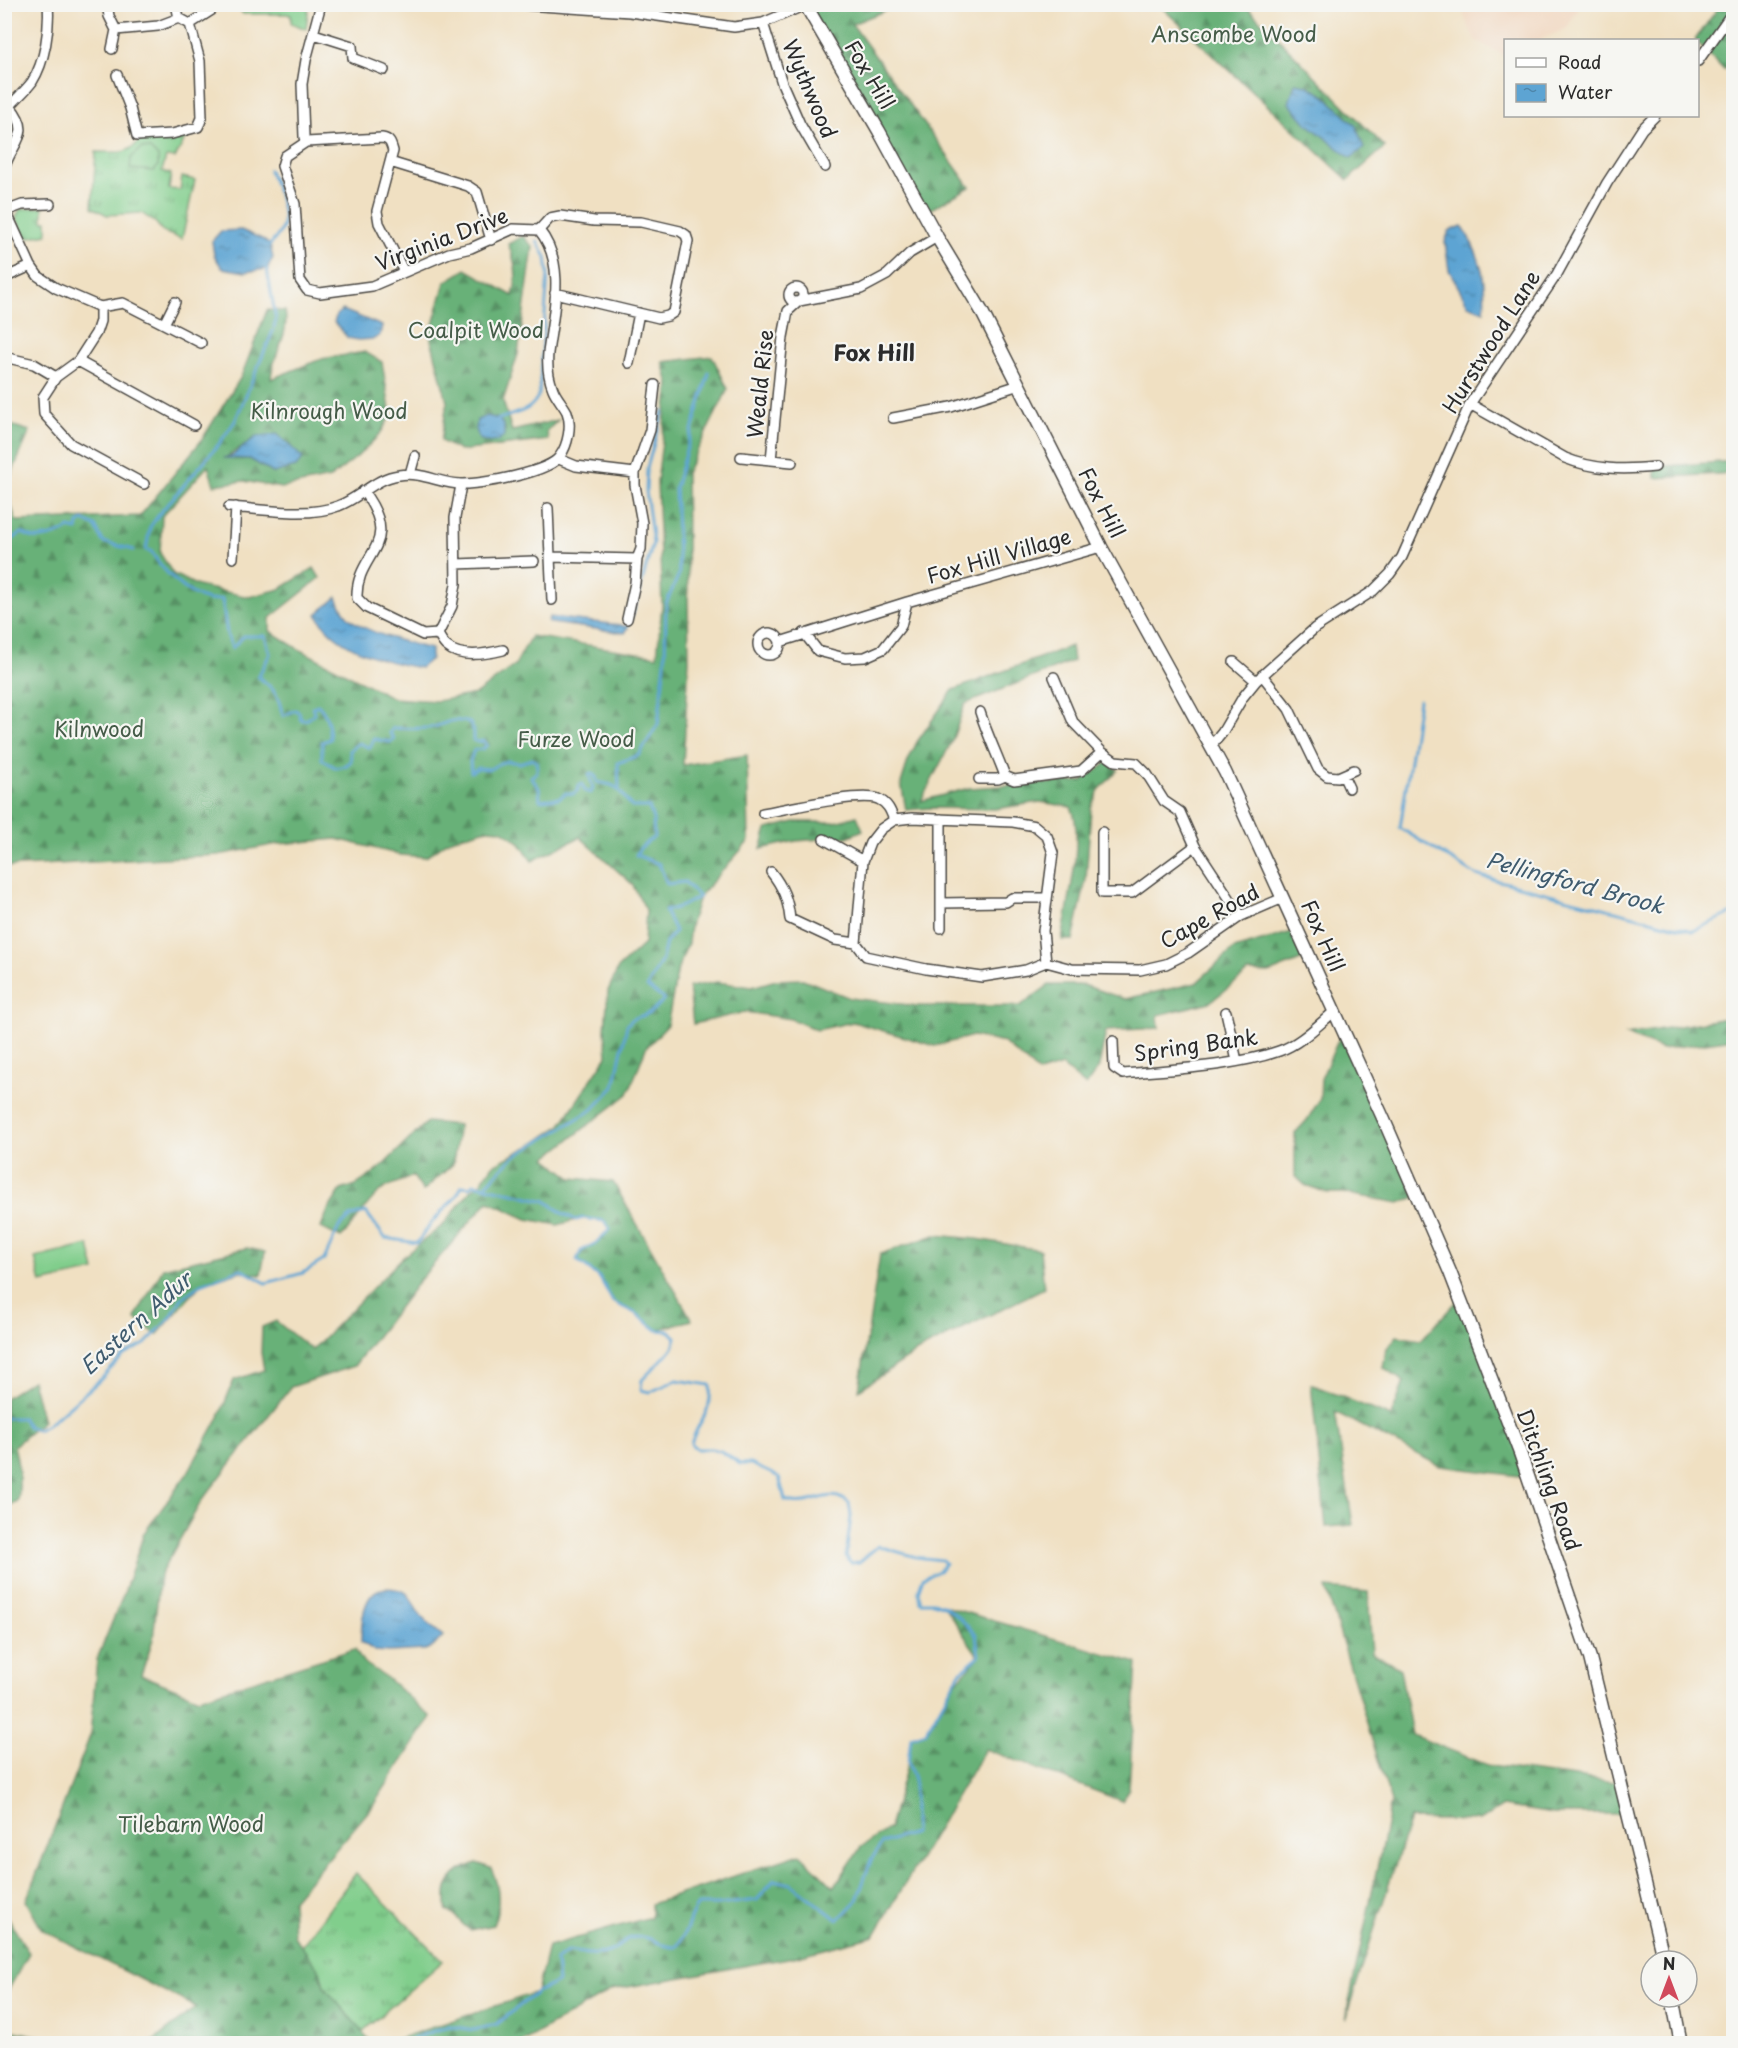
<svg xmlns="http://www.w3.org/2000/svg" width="1738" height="2048" viewBox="0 0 1738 2048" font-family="'Playpen Sans',sans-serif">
  <defs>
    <pattern id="grass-tufts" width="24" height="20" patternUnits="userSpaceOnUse" patternTransform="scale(1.5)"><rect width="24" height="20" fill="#81ce8c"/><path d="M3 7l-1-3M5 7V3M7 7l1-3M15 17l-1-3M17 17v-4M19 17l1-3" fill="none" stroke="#6aa773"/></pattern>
    <pattern id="forest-firs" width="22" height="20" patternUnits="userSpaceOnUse" patternTransform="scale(1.5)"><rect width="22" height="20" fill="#68b178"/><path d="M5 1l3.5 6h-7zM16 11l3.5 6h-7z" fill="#569063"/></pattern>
    <pattern id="water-ripples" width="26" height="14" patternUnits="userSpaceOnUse" patternTransform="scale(1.5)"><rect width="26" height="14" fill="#5da4d3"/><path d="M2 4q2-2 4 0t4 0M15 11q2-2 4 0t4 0" fill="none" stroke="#4d86ab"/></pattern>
  </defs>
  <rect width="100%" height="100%" fill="#f6f6f2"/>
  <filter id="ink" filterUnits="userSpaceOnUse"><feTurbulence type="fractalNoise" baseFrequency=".0167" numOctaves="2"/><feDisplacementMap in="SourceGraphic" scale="12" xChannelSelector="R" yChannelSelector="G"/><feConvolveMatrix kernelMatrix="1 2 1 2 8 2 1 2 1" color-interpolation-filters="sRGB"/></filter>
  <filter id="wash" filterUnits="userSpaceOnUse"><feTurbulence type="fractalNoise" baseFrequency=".008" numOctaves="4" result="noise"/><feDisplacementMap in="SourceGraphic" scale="24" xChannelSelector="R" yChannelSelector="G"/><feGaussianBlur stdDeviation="1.35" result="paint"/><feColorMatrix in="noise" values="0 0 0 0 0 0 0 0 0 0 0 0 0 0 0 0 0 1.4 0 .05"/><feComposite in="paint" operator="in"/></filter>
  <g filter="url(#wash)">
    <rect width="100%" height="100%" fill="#f0e0c2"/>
    <path fill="#f1d5bd" d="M1459 5H1581L1566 29 1543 38 1541 40H1506L1505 56 1475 40Z"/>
    <path fill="url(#grass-tufts)" stroke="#567c5c" stroke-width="1.5" d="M190 134 184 141 175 158 166 157 162 171 171 174 169 189 180 190 182 177 195 180 182 239 163 232 156 223 141 213 107 215 92 207 96 152C116 152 128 156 141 139Z
      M43 207V221H47V234L25 238 16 217 20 209Z
      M356 1873 443 1961 362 2032 324 1987 320 1971 301 1947Z"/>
    <path fill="url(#forest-firs)" stroke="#4a6e52" stroke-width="1.5" fill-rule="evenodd" d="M805 5H899L852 24 970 187 924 213Z
      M1159 5H1245L1385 147 1348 180Z
      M1720 5H1733V64L1724 70 1695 40Z
      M523 236 533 247 518 354 503 401 512 431 558 420 547 431 548 440 460 451 441 441 447 402 430 335 445 282 466 269 513 296C518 277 516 262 508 244Z
      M267 310 285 311C290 337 272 354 271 379L321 359 365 352 382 362 391 415 380 434 357 457 330 478 281 488 244 481 214 485 208 466 162 516 160 553 173 574 198 586 249 597 280 589 314 568 320 578 270 618V631L295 647 393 698 437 701 476 694 515 665 531 636 657 656 662 605 657 482 669 384 663 362 712 356 728 389 686 473 689 660 683 765 747 755 749 841 699 897 690 926 688 943 678 968 667 1026 646 1048 628 1094 546 1158 572 1178 613 1182 692 1320 657 1330 637 1314 613 1302 600 1278 577 1260 581 1251 596 1243 609 1229 604 1221 583 1218 558 1225 527 1219 488 1201 419 1281 354 1366 291 1387 202 1500 160 1575 153 1639 141 1675 199 1698 355 1649 363 1662 387 1678 431 1717 372 1807 292 1901 294 1936 320 1971 324 1987 372 2043H151L196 2007 42 1930 26 1901 90 1736 97 1659 124 1593 144 1533 187 1474 219 1417 234 1380 264 1370 261 1353 262 1327 276 1321 312 1350 404 1256 443 1225 471 1190 480 1184 493 1165 535 1143 561 1125 607 1056 605 1030 608 991 618 968 644 944 646 910 632 884 580 837 532 861 519 842 502 830 487 829 451 839 426 857 401 855 337 839 278 844 218 855 5 867 4 423 30 431 6 487 16 521 140 516 201 441 241 377ZM256 437 273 473 250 459 225 458Z
      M1733 461V473L1655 478V467Z
      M1071 646 1073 661 965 704 952 741 921 801 969 788 1082 781 1107 763 1118 770 1099 790 1091 808 1086 880 1073 940H1062C1067 908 1085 834 1071 807L1040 802 995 809 931 808 906 810 901 783 908 761 917 742 953 690Z
      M857 816 863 830 847 837 796 841 761 849 767 829 794 822H835Z
      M1292 932 1303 959 1269 973 1249 972 1210 1002 1158 1015 1159 1028 1106 1031 1099 1067 1086 1086 1062 1066 1039 1073 1004 1043 973 1036 935 1046 853 1022 817 1030 791 1019 745 1012 693 1024 689 987 717 982 752 987 776 980 803 979 850 998 918 1006H1020L1049 985H1083L1125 999 1196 983 1234 949Z
      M1733 1017V1039L1662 1049 1626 1035Z
      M1343 1029 1416 1197 1399 1203 1343 1193H1328L1305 1185 1295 1176V1133L1307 1120 1320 1099 1321 1079Z
      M427 1122 459 1125 453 1164 423 1191 413 1176C403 1181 391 1184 382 1190 367 1201 355 1224 341 1238L321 1228 328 1210 341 1190 356 1185 377 1171Z
      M935 1235 977 1239 1040 1250 1044 1288 918 1351 859 1390 880 1254Z
      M247 1248 265 1252 261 1275 241 1271 201 1284 157 1335 135 1318 163 1268Z
      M1460 1298 1528 1477 1440 1466 1335 1412 1353 1525 1326 1527 1311 1384 1391 1417 1404 1382 1383 1367 1387 1348 1397 1336 1421 1340Z
      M32 1380 43 1421 14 1446C19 1465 21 1482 18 1501L5 1508V1398Z
      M1326 1588 1368 1592 1372 1653 1400 1669 1412 1735 1490 1766 1621 1783 1629 1814H1553L1503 1806 1479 1821 1410 1819 1345 2020 1391 1802Z
      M944 1606 1137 1663 1129 1788 1122 1801 985 1749 874 1936 794 1957 611 1990 521 2043H386L537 1992 548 1946 651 1917V1904L800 1854 834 1887 861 1847 889 1828 908 1762 911 1737 927 1732 954 1684 979 1657Z
      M477 1863 491 1868C500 1887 501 1905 493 1925L470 1930C461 1924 457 1916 447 1910 442 1884 452 1871 477 1863Z
      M6 1915 29 1953 5 1996 4 1920Z
      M4 2029H5L71 2043H5Z"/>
    <path fill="#81ce8c" stroke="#567c5c" stroke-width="1.5" d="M236 5H309L306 29 291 23V14H243Z
      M142 148 150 149 158 157V166L154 171 130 169 131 158Z
      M89 1245 95 1271 41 1283 35 1258Z"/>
    <path fill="url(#water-ripples)" stroke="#44687f" stroke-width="1.5" d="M1295 83 1307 85 1325 96 1356 126 1364 148 1351 158 1305 122 1289 103Z
      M1462 226C1480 254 1487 278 1484 311L1468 305 1449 270 1445 242 1449 231Z
      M241 230 262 239 270 245 273 258 267 269 245 272 222 268 214 255 212 241 221 231Z
      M343 310 382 326 380 335 374 339 358 340 348 338 334 322 337 314Z
      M487 416 499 419 504 426V436C497 444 488 443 479 439L476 429 477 420Z
      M277 434 303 458 296 467 273 473 250 459 224 458 233 455 256 437Z
      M337 597C340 605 345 616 353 621 374 635 406 642 431 649V659L420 668C385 662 333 648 317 614Z
      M549 617 621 625 628 628 625 633 551 623 548 622Z
      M386 1588C409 1589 408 1594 418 1612 424 1621 434 1629 443 1636L433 1647 425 1650 389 1652 375 1651 361 1642C361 1628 362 1600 376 1591 379 1589 383 1589 386 1588Z"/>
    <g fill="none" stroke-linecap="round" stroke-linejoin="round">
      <path stroke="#5da4d3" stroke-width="3" d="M269 170C275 184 289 215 281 230 279 235 274 240 270 245
        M267 269 276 320 274 327
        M273 331 235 421 219 444 160 513 150 527 146 550 151 551C162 570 185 594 208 600 212 601 218 599 222 599L227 634 232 648 244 636H265L270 654 258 677C276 689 278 696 283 716L295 710 299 712 301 720 308 719 314 713 313 707 318 705C328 715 329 726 330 739L322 742V759L336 768 345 766 351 761 350 750 359 743 370 748 374 739 390 742 394 739 390 733 393 728C404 728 416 729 427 728 448 726 444 716 470 723L473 730V740L477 742 484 741 487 745 482 749 474 750 470 761 471 772 478 768 490 769 500 763 508 761 519 763 532 759 537 762V772L531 777 539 788 540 800 559 798 566 793 573 794 578 790 579 785 582 784 585 791 591 793 593 788 589 774 591 773 596 777 597 782C600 783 603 783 607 784 618 785 625 799 632 807H649L653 819 654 837 640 848 636 855 659 864 667 884 685 882 699 897 682 906 665 911 675 931 666 942 662 960 647 987 664 999C659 1006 652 1012 644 1015 634 1019 635 1016 627 1025L614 1087 592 1110 513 1157 485 1186
        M499 419C517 412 531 413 539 394L548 274 546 257 537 241
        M4 535 13 539 21 533C26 534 31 538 35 538 43 539 63 534 69 528L77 530 78 524 83 520 95 526 103 542 134 550
        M627 626 633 613 653 543 646 491 647 468 663 411
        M1419 700 1400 828 1476 875 1693 931 1734 912
        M619 790 618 763 639 755 658 724 665 662 666 604 679 574 675 488 709 373
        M4 1418H22L29 1427 38 1430 49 1424 100 1380 124 1355 145 1344 171 1317 182 1298 201 1284 241 1269 266 1283 303 1273 324 1260 339 1227 352 1216 366 1212 385 1238 417 1243 432 1222 456 1197 462 1186 470 1187 474 1184 546 1201 562 1213 576 1220 583 1218 604 1221 610 1229 596 1243 581 1251 577 1260 600 1278 613 1302 637 1314 657 1330 669 1331 676 1337 673 1348 642 1380 641 1390 650 1392 677 1380 710 1385C713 1414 698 1419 691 1444L697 1449H711L721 1451 740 1464H751L779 1477 785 1500C811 1510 828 1485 849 1503L851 1516 846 1556 851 1563 859 1562 878 1546 916 1557 942 1560 945 1563 939 1571 923 1578 918 1592 921 1602H934L944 1606 961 1619 976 1635 979 1656 960 1672 926 1732 911 1737 908 1762 914 1779V1833L882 1843 871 1860 857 1900 838 1920 791 1884 774 1880 757 1900 718 1905H698C686 1919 690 1931 676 1947 657 1948 653 1933 631 1938 623 1940 618 1948 611 1951 597 1957 583 1953 568 1951L556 1960 558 1982 537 1992 497 2024 474 2030 449 2026 417 2037 407 2044"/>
    </g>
  </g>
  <g filter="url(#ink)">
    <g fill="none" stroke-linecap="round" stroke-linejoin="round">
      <defs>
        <path id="minor" d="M107 4 109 16 116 30 112 49
          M510 4 630 12 734 27 763 23 805 5
          M763 23 782 83 800 124 825 167
          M190 24 212 10
          M116 30 158 26 179 18
          M314 34 352 46 353 58 384 70
          M1698 61 1734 10
          M117 75 130 108 137 136 172 134 198 127 202 118 200 61 190 24 179 18 176 4
          M10 106C17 98 26 90 32 82 45 62 50 28 48 4
          M306 142 382 138C390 139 391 144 393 151L377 211 379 223 404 272
          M306 142 304 137 302 84 306 60 321 4
          M390 162 468 186 477 192 491 240
          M4 169C12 141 34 135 10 106H7
          M4 207 31 266 38 276 56 288 100 307 123 303 201 343
          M6 211 22 205 50 204
          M539 230 550 218 560 216 594 221 641 222 680 231 686 235 688 241 674 312 668 316 659 318 555 293
          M4 278 31 266
          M789 295a7 7 0 1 1 14 0a7 7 0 1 1-14 0Z
          M100 307V321L96 333 78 361 56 377 43 397 44 414 71 444 144 484
          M164 324 175 302
          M4 357 34 364 56 377
          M78 361 194 425
          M629 363 639 313
          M1470 404 1565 458C1594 470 1624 470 1655 467
          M893 418 951 407 1019 385
          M741 457 792 462
          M559 459 576 466 635 473
          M771 460 783 337 788 311 799 301 861 289 887 275 910 253 937 237
          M410 474 415 456
          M363 491C405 547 355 552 357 598L367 608 423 635 438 634 452 606 456 584 455 518 461 485
          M229 507C262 509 308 518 338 506 360 498 375 478 399 475 420 471 441 484 461 484 480 485 551 472 560 456 568 445 572 425 567 412 563 404 556 397 553 389 548 377 547 365 548 353 553 313 567 264 539 230L513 229 471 248 449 253 372 286 320 293 307 290 300 280 295 204 282 166 285 156 306 142
          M548 508 550 557
          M233 558 236 507
          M456 564 534 561
          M552 600 550 557 637 559
          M627 619 635 583 637 559 641 549 642 523 635 485V473L650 430 655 385
          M758 644a11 11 0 1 1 22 0a11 11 0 1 1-22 0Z
          M804 633 818 651 845 658 865 657 883 649 901 626 907 602
          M438 634C440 638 443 643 446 646 461 659 486 654 503 650
          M780 642 907 602 1101 547
          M1234 662 1256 681
          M1262 675 1289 709 1318 769 1327 776 1338 777 1354 770
          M1054 677 1073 722 1102 752 1115 761 1136 763 1147 774 1164 801 1180 812 1195 846 1241 916
          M980 712C987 734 997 754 1005 776
          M1211 746 1222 733 1243 697 1256 681 1315 628 1373 591 1390 574 1402 557 1470 404 1557 274 1607 183 1642 129 1655 116
          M1343 775 1349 788
          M979 779H998L1005 776 1014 780 1081 771 1102 752
          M763 813C787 809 858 792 878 799 888 803 891 812 894 820
          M941 819V903L1006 902 1012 898H1046
          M1102 832V893H1132L1195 846
          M824 839 863 861
          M771 872C783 887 788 900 790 919L835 940 856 943 866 956 926 969 982 977 1026 970 1046 962 1072 969 1140 970 1166 964 1188 953 1241 916 1283 898
          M941 928V903
          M856 943 863 861 870 843 881 829 894 820 912 818 1013 822 1035 826 1047 836 1053 853 1043 931 1046 962
          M1226 1012 1237 1061
          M1113 1041 1114 1068 1123 1074C1172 1069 1233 1067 1279 1051 1300 1044 1318 1025 1335 1011"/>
        <path id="major" d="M805 4 879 131 937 237 981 310 1101 547 1225 772 1384 1120 1450 1272 1520 1453 1590 1658 1664 1961
          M1672 1997 1681 2044"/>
      </defs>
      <use href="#minor" stroke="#494642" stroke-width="12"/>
      <use href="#major" stroke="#494642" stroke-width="15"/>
      <use href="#minor" stroke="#fff" stroke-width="9"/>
      <use href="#major" stroke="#fff" stroke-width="12"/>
    </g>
  </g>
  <g text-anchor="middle" stroke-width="4.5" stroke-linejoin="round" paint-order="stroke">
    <g font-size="21" fill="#455c48" stroke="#f6f6f2">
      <text x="1234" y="42">Anscombe Wood</text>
      <text x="476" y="338">Coalpit Wood</text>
      <text x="329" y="419">Kilnrough Wood</text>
      <text x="99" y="737">Kilnwood</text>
      <text x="576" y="747">Furze Wood</text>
      <text x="191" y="1832">Tilebarn Wood</text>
    </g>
    <g font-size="21" fill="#2b2b2b" stroke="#f6f6f2">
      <text transform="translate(869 75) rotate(59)" y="7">Fox Hill</text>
      <text transform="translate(809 89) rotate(67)" y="7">Wythwood</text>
      <text transform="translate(442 240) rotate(-21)" y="7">Virginia Drive</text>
      <text transform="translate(1492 342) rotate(-58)" y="7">Hurstwood Lane</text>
      <text transform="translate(761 384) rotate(-84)" y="7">Weald Rise</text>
      <text transform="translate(1101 503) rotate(63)" y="7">Fox Hill</text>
      <text transform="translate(999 557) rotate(-16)" y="7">Fox Hill Village</text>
      <text transform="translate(1210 917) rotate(-29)" y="7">Cape Road</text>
      <text transform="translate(1322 936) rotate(66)" y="7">Fox Hill</text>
      <text transform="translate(1196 1046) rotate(-8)" y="7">Spring Bank</text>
      <text transform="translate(1548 1480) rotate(70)" y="7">Ditchling Road</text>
    </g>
    <g font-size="22" font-weight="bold" fill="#2b2b2b" stroke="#f6f6f2">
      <text x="874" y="361">Fox Hill</text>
    </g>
    <g font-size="22" font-style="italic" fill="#3f5b6e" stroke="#f6f6f2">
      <text transform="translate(1575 883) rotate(15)" y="8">Pellingford Brook</text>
      <text transform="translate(136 1323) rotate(-42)" y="8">Eastern Adur</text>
    </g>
  </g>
  <rect width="1738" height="2048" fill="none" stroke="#f6f6f2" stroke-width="24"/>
  <rect x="1504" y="39" width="195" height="78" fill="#f6f6f2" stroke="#a5a5a2" stroke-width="1.5"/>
  <rect x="1516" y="58" width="30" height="9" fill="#ffffff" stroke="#a5a5a2" stroke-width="1.5"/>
  <text x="1558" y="69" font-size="18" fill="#2b2b2b">Road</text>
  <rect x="1516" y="84" width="30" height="18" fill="url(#water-ripples)" stroke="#a5a5a2" stroke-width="1.5"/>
  <text x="1558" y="99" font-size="18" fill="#2b2b2b">Water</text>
  <g transform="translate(1669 1979)"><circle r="28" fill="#f6f6f2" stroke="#a5a5a2" stroke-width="1.5"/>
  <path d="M0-4.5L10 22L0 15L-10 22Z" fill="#d1495b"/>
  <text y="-9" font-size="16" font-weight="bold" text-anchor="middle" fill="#2b2b2b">N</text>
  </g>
</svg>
